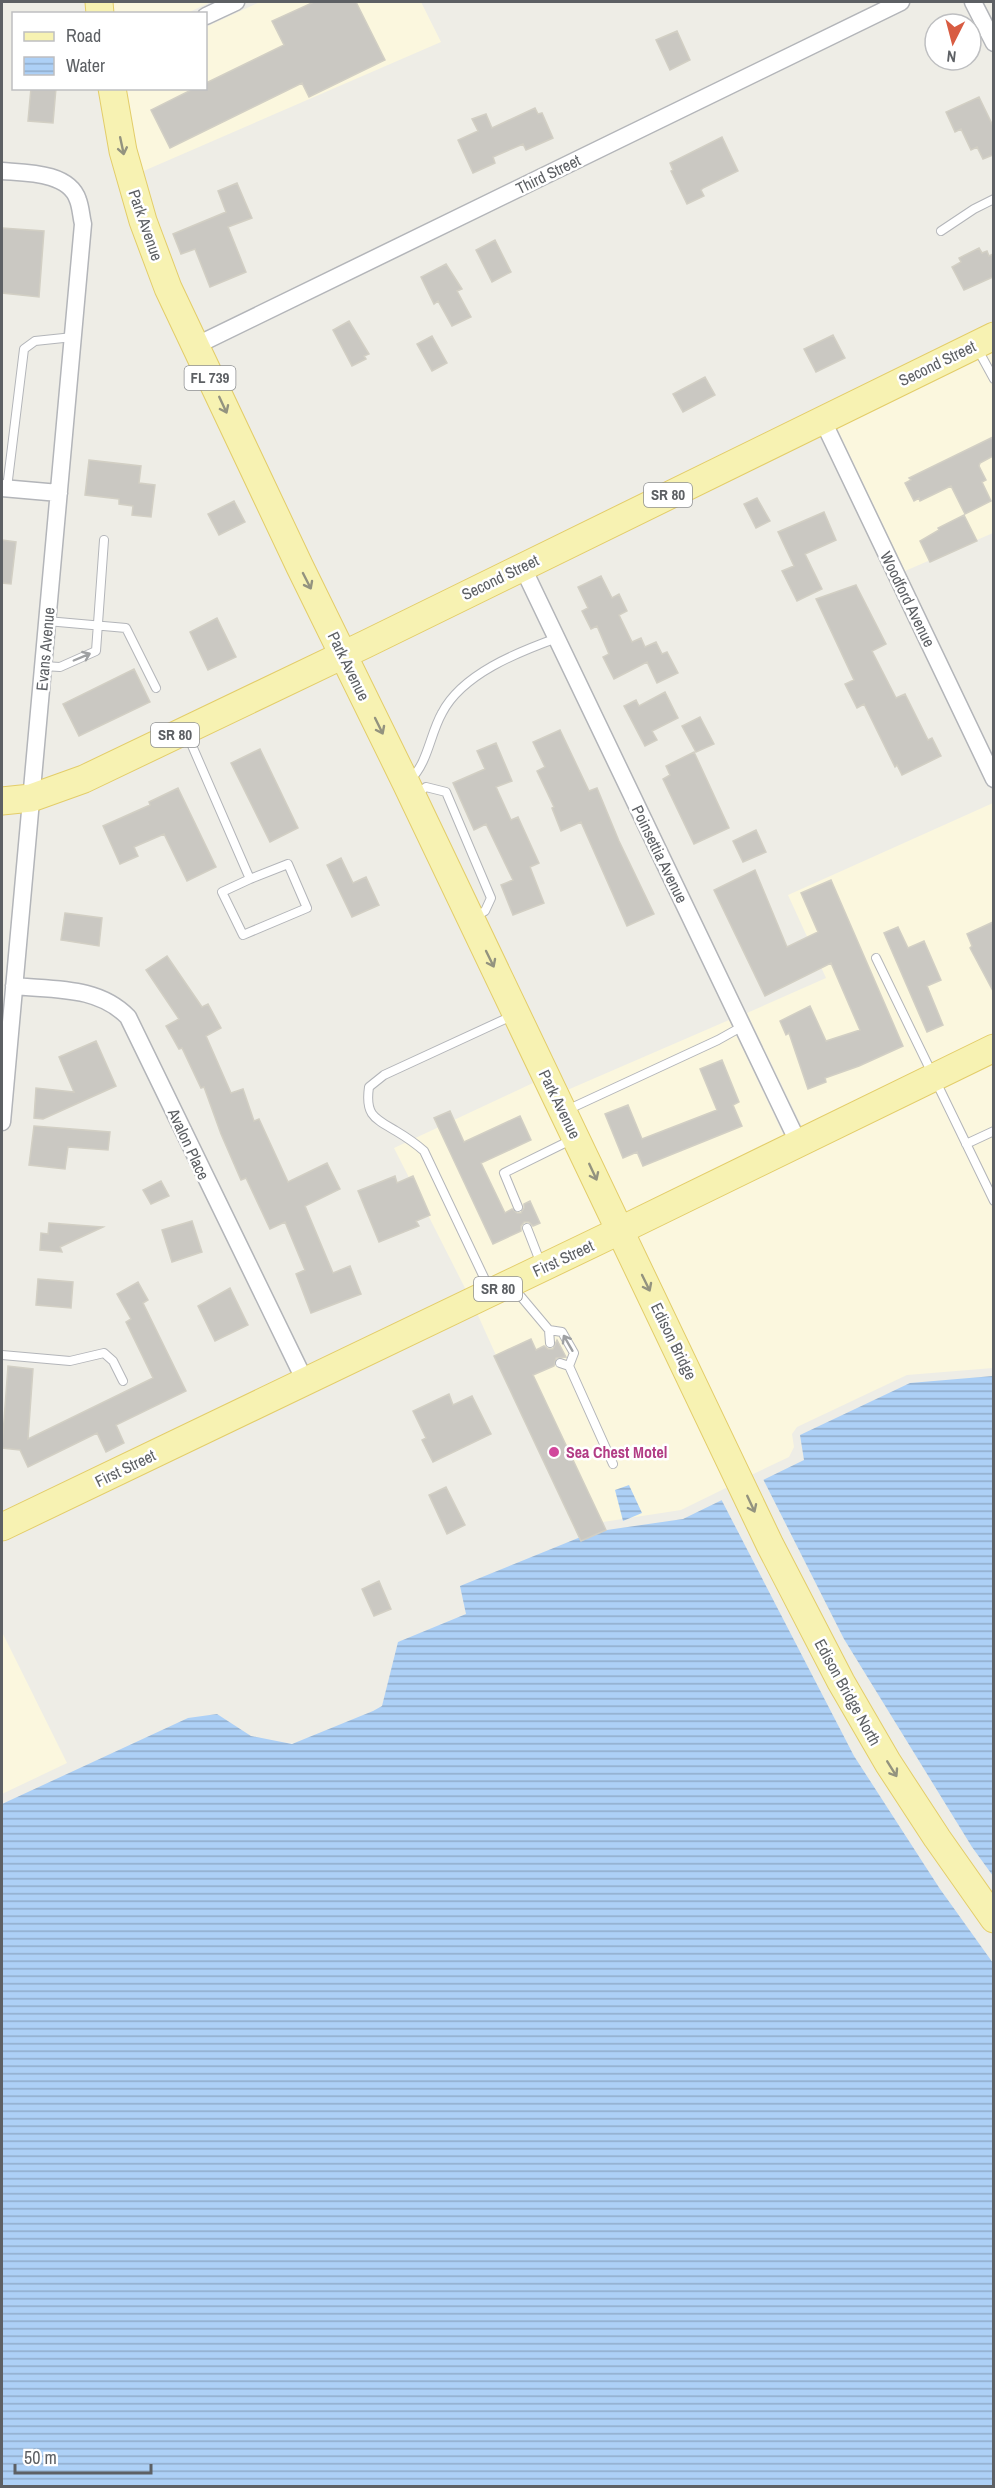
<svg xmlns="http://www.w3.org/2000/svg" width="995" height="2488" viewBox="0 0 995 2488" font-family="'Archivo Narrow',sans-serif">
  <defs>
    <pattern id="water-rules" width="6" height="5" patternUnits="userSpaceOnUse" patternTransform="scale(1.5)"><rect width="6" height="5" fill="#add0f6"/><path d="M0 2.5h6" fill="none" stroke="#90accb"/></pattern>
  </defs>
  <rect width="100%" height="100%" fill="#eeede6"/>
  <path fill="#fbf7de" d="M109 2H211L185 14 110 13Z
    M260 2H421L441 42 139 173 122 89 206 88V27Z
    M993 347V533L905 571 835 424Z
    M993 803V1037L803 1129 747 1013 826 978 788 895Z
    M729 1020 785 1138 625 1217 565 1091Z
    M993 1060V1368L907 1375 797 1427 792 1434 794 1447 789 1457 749 1476 634 1235Z
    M535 1082 607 1225 467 1292 394 1148Z
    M616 1244 732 1485 681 1510 590 1524 575 1530 476 1311Z
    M2 1632 67 1763 2 1794Z"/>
  <path fill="url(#water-rules)" d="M993 1376V2486H2V1804L188 1718 217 1714 251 1736 292 1744 373 1711 382 1706 398 1642 466 1614 460 1586 593 1532 683 1519 804 1460 800 1435 910 1383Z
    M629 1485 642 1513 623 1521 615 1490Z"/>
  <path fill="#eeede6" d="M762 1477 844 1639 972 1847 993 1876V1963L940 1889 854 1756 720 1497Z"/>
  <path fill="#cac8c2" stroke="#d2cfc4" stroke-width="1.5" d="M314 2H356L385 60 309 97 302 83 170 148 151 110 195 88H206V83L284 45 272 21Z
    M677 31 690 60 670 70 656 40Z
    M31 88H56L53 123 28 121Z
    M979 97 993 126V155L983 159 977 147 971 150 961 129 955 132 946 112Z
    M535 108 538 114 542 113 553 138 526 150 523 144 493 157 495 163 473 173 458 140 478 131 472 119 486 114 492 128Z
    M722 137 738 171 703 188 701 190 704 196 687 204 671 171 673 170 670 163Z
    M237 183 252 218 228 227 246 272 210 287 195 249 181 254 173 234 226 212 218 191Z
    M2 228 44 231 39 297 2 293Z
    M495 240 511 272 492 282 476 250Z
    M979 248 982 253 987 251 989 256 993 254V277L964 290 952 267 961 262 959 258Z
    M446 264 462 289 457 291 471 317 452 326 438 301 434 304 421 277Z
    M349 321 369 354 364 356 366 359 352 366 333 330Z
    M833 335 845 358 816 372 804 349Z
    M432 336 447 363 432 371 417 344Z
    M705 377 715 395 683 412 673 394Z
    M993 437V456L980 463 979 466 986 480 982 482 991 501 965 514 951 486 920 501 919 498 914 501 905 483 911 480 909 478Z
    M89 460 141 466 139 483 155 485 151 517 132 515 133 506 119 504V499L85 495Z
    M757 498 770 521 756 528 744 504Z
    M234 501 245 522 219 535 208 514Z
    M824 512 836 540 805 554 822 589 797 601 782 571 794 566 778 532Z
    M964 515 977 541 930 562 920 541 939 530 938 528Z
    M2 540 16 542 11 584 2 583Z
    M601 576 612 598 619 594 627 611 619 615 632 642 641 638 645 647 656 642 662 654 667 652 678 673 657 683 647 662 614 679 603 657 609 654 597 626 591 629 582 611 588 608 578 587Z
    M856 585 886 644 872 651 896 698 905 694 928 740 932 738 941 756 902 775 897 765 895 767 864 704 857 708 845 684 854 680 816 599Z
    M217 618 236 657 208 670 190 632Z
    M134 669 150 702 79 736 63 704Z
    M665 692 678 718 652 731 657 740 645 746 624 706 636 700 639 706Z
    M700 717 714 744 696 752 682 726Z
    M560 730 589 791 597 788 619 841 654 914 627 926 581 822 561 831 552 808 554 807 537 771 545 767 533 742Z
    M496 743 512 781 496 787 511 820 518 817 539 863 530 867 544 903 513 915 501 885 513 880 486 824 474 830 453 783 485 769 477 751Z
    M260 749 298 828 270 842 231 763Z
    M694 752 729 828 694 844 663 779 670 775 666 766Z
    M178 788 216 867 187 881 164 834 134 847 138 856 120 864 103 826 150 805 149 802Z
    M756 830 766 852 743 862 733 841Z
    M341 858 353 883 366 877 379 905 352 917 327 865Z
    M755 870 787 947 818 932 801 893 831 880 903 1046 859 1066 825 1078 826 1082 808 1089 789 1033 786 1035 780 1021 810 1006 826 1041 860 1030 831 963 765 996 714 890Z
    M65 913 102 918 99 946 61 940Z
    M993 922V991L970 948 972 946 967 934Z
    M898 927 908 948 924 941 941 980 927 986 943 1025 927 1032 884 933Z
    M167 956 202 1007 208 1004 221 1028 206 1036 231 1093 243 1089 254 1121 259 1119 288 1182 327 1163 340 1189 305 1206 333 1273 350 1266 361 1294 311 1313 296 1274 305 1270 285 1222 270 1229 246 1178 241 1180 221 1134 204 1087 201 1088 182 1048 179 1049 166 1026 179 1019 146 970Z
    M96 1041 116 1086 43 1119 34 1118 36 1088 74 1092 59 1057Z
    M722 1060 739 1102 733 1105 742 1126 643 1166 637 1152 623 1158 605 1114 628 1105 642 1139 717 1110 700 1069Z
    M450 1111 464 1142 520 1116 531 1140 481 1163 505 1213 512 1209 517 1213H521L524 1208V1204L530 1201 540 1223 533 1226 529 1222H524L521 1226V1231L493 1244 434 1118Z
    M34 1126 110 1132 108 1150 68 1147 65 1169 29 1165Z
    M395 1176 397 1183 413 1176 430 1215 416 1221 419 1226 379 1242 358 1191Z
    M161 1181 169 1196 151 1204 143 1190Z
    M192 1221 202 1252 172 1262 162 1230Z
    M49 1223 103 1227 60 1247 62 1252 40 1250 41 1233 48 1234Z
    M38 1279 73 1282 71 1308 36 1305Z
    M138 1282 148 1300 143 1303 186 1391 116 1425 124 1443 106 1452 97 1433 28 1467 20 1450 2 1448 8 1366 33 1369 28 1439 153 1378 126 1322 131 1319 117 1294Z
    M230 1288 248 1325 215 1341 198 1306Z
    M531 1339 536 1350 544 1346 548 1349H553L557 1340 566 1357 556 1358 554 1366 533 1375 606 1530 581 1541 494 1356Z
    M449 1394 453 1405 472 1396 491 1434 433 1462 422 1440 426 1438 413 1411Z
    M446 1487 465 1525 447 1534 429 1495Z
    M379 1581 391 1609 374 1616 362 1589Z"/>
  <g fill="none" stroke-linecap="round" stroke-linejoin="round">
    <defs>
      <path id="service" d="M941 231 974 209 994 199
        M977 348 994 379
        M7 488 24 349 35 341 73 337
        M47 621 126 628 156 688
        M43 666 60 667 96 651 104 540
        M187 734 250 879 222 892 243 935 307 908 288 864 250 879
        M410 780C428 763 430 734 442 713 462 674 518 652 557 638
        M416 795 426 787 446 792 491 898 485 911 474 917
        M876 958 994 1201
        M567 1110 718 1040 743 1026
        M966 1144 994 1131
        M518 1207 504 1173 573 1139
        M527 1228 541 1264
        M512 1286 549 1330 562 1332 574 1353 569 1366 613 1464
        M489 1288 424 1151C415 1143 406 1137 396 1131 374 1118 365 1115 369 1087L384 1075 514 1015
        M549 1330 550 1343
        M2 1355 70 1361 104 1353 113 1361 123 1381
        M560 1363 569 1366"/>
      <path id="minor" d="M973 2 994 43
        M206 16 236 2
        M2 171C26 173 69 172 78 200 81 208 81 216 83 224L2 1122
        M195 346 901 2
        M822 419 994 779
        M2 488 59 493
        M522 566 798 1142
        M14 986C54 990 98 986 128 1017L305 1381"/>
      <path id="primary" d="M99 2 100 14
        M112 88 123 151 143 221 168 288 300 567 406 783 770 1545 841 1682 888 1763 937 1838 994 1919
        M2 801 31 798 84 779 366 644 994 336
        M2 1527 621 1230 994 1048"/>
    </defs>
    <use href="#service" stroke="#b3b5b9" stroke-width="10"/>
    <use href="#minor" stroke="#b3b5b9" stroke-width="19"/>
    <use href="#primary" stroke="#e3cd69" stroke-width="29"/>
    <use href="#service" stroke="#fff" stroke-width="8"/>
    <use href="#minor" stroke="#fff" stroke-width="16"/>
    <use href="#primary" stroke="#f7f2b2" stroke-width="27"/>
  </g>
  <defs><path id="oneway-shaft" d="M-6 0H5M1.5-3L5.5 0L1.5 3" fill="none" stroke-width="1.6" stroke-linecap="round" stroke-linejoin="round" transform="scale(1.5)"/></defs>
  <g stroke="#93937f">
    <use href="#oneway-shaft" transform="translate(122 146) rotate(78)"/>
    <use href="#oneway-shaft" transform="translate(223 405) rotate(65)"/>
    <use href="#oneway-shaft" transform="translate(307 581) rotate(63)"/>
    <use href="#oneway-shaft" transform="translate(379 726) rotate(64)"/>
    <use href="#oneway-shaft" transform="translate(490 959) rotate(64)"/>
    <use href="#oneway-shaft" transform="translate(593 1172) rotate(65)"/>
    <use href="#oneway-shaft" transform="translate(646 1283) rotate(64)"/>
    <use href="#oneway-shaft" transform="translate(751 1504) rotate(65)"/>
    <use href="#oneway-shaft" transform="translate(892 1769) rotate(58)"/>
  </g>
  <g stroke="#9ea0a2">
    <use href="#oneway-shaft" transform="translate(82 657) rotate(-23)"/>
    <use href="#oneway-shaft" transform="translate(568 1343) rotate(-120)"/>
  </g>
  <circle fill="#d1479c" stroke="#fff" stroke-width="2" cx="554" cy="1452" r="6"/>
  <g text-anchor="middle" stroke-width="5" stroke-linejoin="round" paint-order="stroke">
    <g fill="#fff" stroke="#8e9092" stroke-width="1.5">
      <rect x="184.5" y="366" width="51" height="24" rx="4.5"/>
      <rect x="644" y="483" width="48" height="24" rx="4.5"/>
      <rect x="151" y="723" width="48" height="24" rx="4.5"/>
      <rect x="474" y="1277" width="48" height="24" rx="4.5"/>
    </g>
    <g font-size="15" font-weight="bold" fill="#5d6064">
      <text x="210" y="383">FL 739</text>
      <text x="668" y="500">SR 80</text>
      <text x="175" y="740">SR 80</text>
      <text x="498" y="1294">SR 80</text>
    </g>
    <g font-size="16" fill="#5d6064" stroke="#fff">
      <text transform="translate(548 174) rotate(-26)" y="6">Third Street</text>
      <text transform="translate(146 225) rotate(71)" y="6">Park Avenue</text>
      <text transform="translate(937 363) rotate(-26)" y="6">Second Street</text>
      <text transform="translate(500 577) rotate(-26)" y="6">Second Street</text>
      <text transform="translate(908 599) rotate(64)" y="6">Woodford Avenue</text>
      <text transform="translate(45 649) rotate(-85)" y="6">Evans Avenue</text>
      <text transform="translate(349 666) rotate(64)" y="6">Park Avenue</text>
      <text transform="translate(660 854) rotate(64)" y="6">Poinsettia Avenue</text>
      <text transform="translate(560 1104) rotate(64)" y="6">Park Avenue</text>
      <text transform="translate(189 1144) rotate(65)" y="6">Avalon Place</text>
      <text transform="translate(563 1258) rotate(-25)" y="6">First Street</text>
      <text transform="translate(674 1341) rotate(64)" y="6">Edison Bridge</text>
      <text transform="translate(125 1468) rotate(-26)" y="6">First Street</text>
      <text transform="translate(848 1692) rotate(61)" y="6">Edison Bridge North</text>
    </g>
    <g font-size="16" font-weight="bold" fill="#b23c85" stroke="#fff" text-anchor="start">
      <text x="566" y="1458">Sea Chest Motel</text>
    </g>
  </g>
  <rect width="995" height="2488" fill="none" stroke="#5d6064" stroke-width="6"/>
  <rect x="12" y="12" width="195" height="78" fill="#ffffff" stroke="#bebfc1" stroke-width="1.5"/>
  <rect x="24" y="32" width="30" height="9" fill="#f7f2b2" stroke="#bebfc1" stroke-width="1.5"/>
  <text x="66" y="42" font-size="18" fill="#5d6064">Road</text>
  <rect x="24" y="57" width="30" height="18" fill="url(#water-rules)" stroke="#bebfc1" stroke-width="1.5"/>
  <text x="66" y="72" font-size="18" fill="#5d6064">Water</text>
  <g transform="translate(953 42) rotate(186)"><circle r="28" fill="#ffffff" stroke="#bebfc1" stroke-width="1.5"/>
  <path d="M0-4.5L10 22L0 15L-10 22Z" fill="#d85c42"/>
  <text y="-9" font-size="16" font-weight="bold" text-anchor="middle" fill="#5d6064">N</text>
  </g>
  <path d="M15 2464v9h136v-9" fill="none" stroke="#5d6064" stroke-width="3"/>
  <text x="24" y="2464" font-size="18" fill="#5d6064" stroke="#ffffff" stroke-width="4.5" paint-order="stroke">50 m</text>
</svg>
